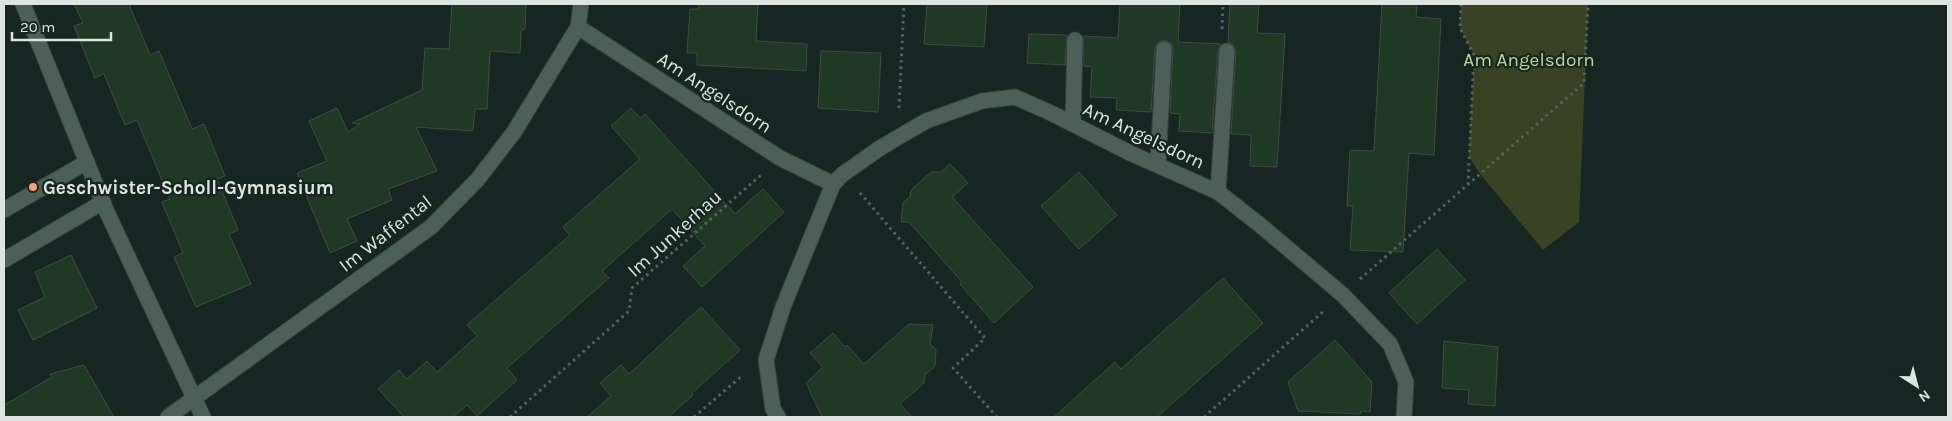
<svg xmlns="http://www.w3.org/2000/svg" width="1952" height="421" viewBox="0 0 1952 421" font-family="Karla,sans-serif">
  <rect width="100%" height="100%" fill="#172622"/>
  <path fill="#394223" d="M1461 4H1588L1579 222 1543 250 1480 174 1469 157 1474 55 1460 28Z"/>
  <path fill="#1f3924" stroke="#404c42" d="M74 4H129L150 55 159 51 192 129 204 124 225 176 217 179 238 230 229 234 251 284 196 307 174 257 183 253 162 202 170 199 137 120 125 125 104 74 95 78 74 26 83 23Z
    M452 4H526L525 29 521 30 520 53 490 51 487 109H475L473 131 416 127 437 171 388 189 392 200 347 219 357 241 330 253 297 173 327 161 309 121 337 108 348 132 360 124 352 123 422 90 425 48 449 49Z
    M699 4H758L756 41 807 44 806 71 697 65V53H687L690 9H699Z
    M927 4H987L984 47 924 44Z
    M1120 4H1180L1178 42 1221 44 1218 50 1212 133 1179 131 1180 114 1170 113 1173 49 1172 44 1165 40 1159 41 1155 48 1151 112 1116 110 1117 98 1090 97 1092 67 1084 66 1083 36 1118 38Z
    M1230 4H1259L1257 33 1285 34 1277 167 1250 166 1251 135 1231 134 1236 52 1233 44 1228 42Z
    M1382 4H1417L1416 17 1441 19 1434 155 1409 153 1403 252 1350 250 1353 206H1347L1350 150 1374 151Z
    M1029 34 1067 35 1065 65 1027 63Z
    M821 51 881 53 878 112 818 108Z
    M631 108 640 118 645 114 735 214 763 189 784 212 702 287 683 266 705 246 672 209 602 271 609 278 507 368 517 380 477 416 467 405 453 417H404L378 389 399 370 407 379 427 361 437 372 477 336 467 325 570 235 563 227 640 159 611 126Z
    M950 164 968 183 952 197 1033 287 994 323 960 284 962 282 909 222H901L903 203 910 197 911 190 931 172H941Z
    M1079 172 1117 215 1079 249 1041 206Z
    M1437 249 1465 280 1417 324 1389 293Z
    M71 255 97 308 33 340 18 310 45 297 35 272Z
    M1223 278 1263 323 1157 417H1054L1115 362 1121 369Z
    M701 307 740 350 692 393 693 395 668 417H587L611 396 600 383 621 365 629 374Z
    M909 324 933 325 930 344 936 350 935 366 925 375 924 383 900 404 912 417H822L806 383 823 367 810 353 833 333 845 347 847 345 864 364Z
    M1335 340 1372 382 1370 412 1361 411 1360 414 1298 411 1288 382Z
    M1444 341 1498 347 1495 406 1468 404 1469 390 1442 388Z
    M84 365 114 417H4V405L52 377 50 374Z"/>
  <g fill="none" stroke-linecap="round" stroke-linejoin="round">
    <defs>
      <path id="service" d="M1073 124 1075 40
        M1158 165 1164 49
        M1218 192 1227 51
        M4 210 87 162
        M4 260 103 202"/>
      <path id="minor" d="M23 4 106 210 203 417
        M578 27 780 158 833 184 783 307 766 360 773 409 778 417
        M833 184 843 174 880 148 926 121 982 101 1015 97 1051 113 1132 154 1218 192 1260 225 1343 295 1390 344 1406 382 1404 417
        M168 417 431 227 478 179 514 132 578 27 581 4"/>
    </defs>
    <use href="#service" stroke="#37423f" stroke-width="17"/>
    <use href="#minor" stroke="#37423f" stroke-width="17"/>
    <path stroke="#566360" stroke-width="3" stroke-dasharray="2.5 4" stroke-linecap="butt" d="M1461 4 1460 28 1474 55 1468 184
      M1222 29 1223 4
      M899 108 904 4
      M860 193 985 338 953 368 997 417
      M1360 279 1584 83 1588 4
      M510 417 629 311 632 288 761 175
      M694 417 743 375
      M1204 417 1325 310"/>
    <use href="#service" stroke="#4e5f59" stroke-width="15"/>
    <use href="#minor" stroke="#4e5f59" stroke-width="15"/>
  </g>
  <circle fill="#f1a17c" stroke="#172622" stroke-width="2" cx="33" cy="187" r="5"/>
  <g text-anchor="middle" stroke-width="4.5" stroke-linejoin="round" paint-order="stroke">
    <g font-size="19" fill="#c0d399" stroke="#172622">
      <text x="1529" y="66">Am Angelsdorn</text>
    </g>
    <g font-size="19" fill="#dce5e2" stroke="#172622">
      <text transform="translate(715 92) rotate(33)" y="7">Am Angelsdorn</text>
      <text transform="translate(1144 135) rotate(25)" y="7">Am Angelsdorn</text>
      <text transform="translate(385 233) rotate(-38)" y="7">Im Waffental</text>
      <text transform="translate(674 233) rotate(-42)" y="7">Im Junkerhau</text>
    </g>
    <g font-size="19" font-weight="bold" fill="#dce5e2" stroke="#172622" text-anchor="start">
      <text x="43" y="194">Geschwister-Scholl-Gymnasium</text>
    </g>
  </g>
  <rect width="1952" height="421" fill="none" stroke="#dce5e2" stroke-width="10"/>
  <g transform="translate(1917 386) rotate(144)" stroke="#172622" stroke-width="4" paint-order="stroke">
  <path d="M0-4L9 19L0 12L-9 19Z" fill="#dce5e2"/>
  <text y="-8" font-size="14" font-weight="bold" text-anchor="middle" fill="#dce5e2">N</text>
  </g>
  <path d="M12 32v8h99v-8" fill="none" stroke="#dce5e2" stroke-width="2.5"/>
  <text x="20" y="32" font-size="15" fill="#dce5e2" stroke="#172622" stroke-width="4" paint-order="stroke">20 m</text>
</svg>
